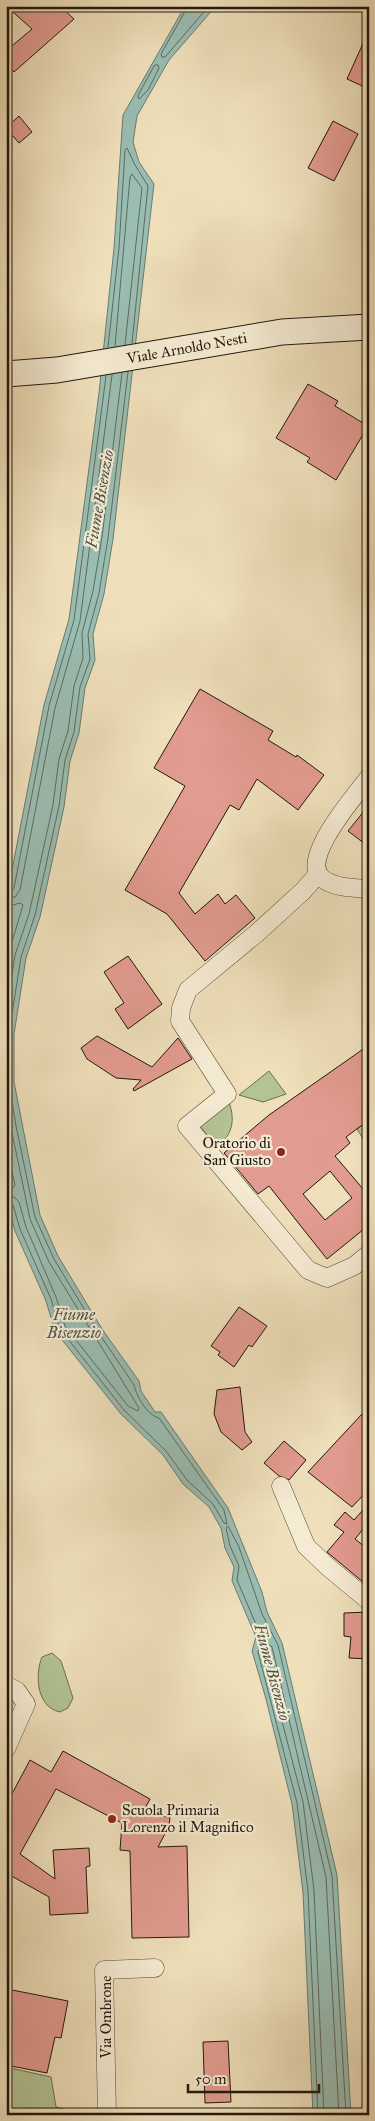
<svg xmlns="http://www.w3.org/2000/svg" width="375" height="2121" viewBox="0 0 375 2121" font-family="'IM FELL Great Primer',serif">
  <rect width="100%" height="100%" fill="#efe0bb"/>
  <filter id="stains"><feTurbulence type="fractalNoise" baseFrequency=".004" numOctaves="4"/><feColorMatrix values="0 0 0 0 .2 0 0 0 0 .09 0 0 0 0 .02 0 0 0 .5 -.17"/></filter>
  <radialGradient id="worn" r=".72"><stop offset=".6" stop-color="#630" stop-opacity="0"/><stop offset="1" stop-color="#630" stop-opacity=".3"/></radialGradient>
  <path fill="#b3c394" stroke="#6a6e51" d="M269 1071 286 1094 263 1102 239 1095Z
    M229 1102C234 1117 234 1129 223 1142L224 1145 218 1149 199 1125Z
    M369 1120V1148L357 1129Z
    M52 1653 61 1661 73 1698 68 1708 60 1712C36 1707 35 1674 42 1657Z
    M6 2067 51 2077 56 2107 85 2115H6Z"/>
  <path fill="#9abdb2" stroke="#697b70" d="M185 6H216L169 60 137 116 133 142 139 162 154 184 113 539 104 594 93 634 95 660 85 688 79 733 70 761 64 807 40 917 26 958 14 1034V1082L40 1215 58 1256 102 1329 139 1381 141 1391 155 1412H161L228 1508 262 1592 267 1612 282 1643 337 1875 351 2115H313L303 1892 292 1804 266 1699 252 1651 256 1637 232 1581 234 1567 225 1548 221 1528 209 1507 183 1484 163 1455 121 1414 55 1331 46 1301 15 1231 6 1198V901L44 705 69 619 99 393 114 248 123 115Z"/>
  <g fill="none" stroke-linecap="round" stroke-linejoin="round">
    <path stroke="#5d6a60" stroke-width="1" d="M188 6 161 54 162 57H165L209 6
      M155 65H158L159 68 148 90 139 99 138 96Z
      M115 346 130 177 132 174 142 188 125 345
      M108 347 119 248 125 150 127 148 135 165 148 186 132 343
      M6 893 11 892 14 888 49 706 74 620 106 376
      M6 899 15 897 20 890 55 708 80 621 112 375
      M6 907 20 903 23 905 6 962
      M6 1014 15 955 29 914 53 805 59 759 68 731 74 686 83 658 82 633 93 591 102 537 122 373
      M6 1104 30 1219 49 1262 139 1408 138 1411 128 1406 65 1326 56 1297 26 1227 19 1202 14 1197 6 1195
      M6 1146 15 1185 13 1188 6 1187
      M6 1201 13 1205 20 1229 51 1299 60 1329 124 1410 166 1451 187 1480 213 1504 224 1523 227 1524 224 1510 159 1418C147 1415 137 1397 134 1385L98 1332 54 1259 35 1217 16 1126 9 1082V1033L21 957 35 915 59 806 65 760 74 732 80 687 90 659 88 634 99 593 108 538 128 372
      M318 2115 308 1891 297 1803 258 1652 261 1636 237 1580 239 1566 230 1546 226 1528 228 1526 239 1547 262 1614 278 1645 332 1876 346 2115
      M324 2115 314 1890 303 1802 264 1652 268 1643 272 1647 326 1877 339 2115"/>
  </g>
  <path fill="#e29b90" stroke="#20180e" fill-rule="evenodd" d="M6 6H60L74 19 14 72 6 63V51L32 29Z
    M369 30V89L347 79Z
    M19 116 32 132 19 143 6 128Z
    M333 121 358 134 334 181 308 168Z
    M308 384 338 401 335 406 368 426 336 480 307 462 310 458 276 438Z
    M200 689 273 731 268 740 296 757 297 755 324 775 298 810 257 779 239 810 230 805 179 893 195 914 218 894 225 904 236 895 255 918 205 961 167 914 125 890 185 786 154 768Z
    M369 805V847L348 831Z
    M128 956 162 1004 128 1029 115 1009 124 1003 104 972Z
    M97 1036 152 1067 178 1038 192 1059 134 1091 133 1089 141 1080 116 1078 87 1059 81 1048Z
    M369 1045V1120L346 1137 350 1143 335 1156 369 1196V1225L327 1259 269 1186 258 1194 224 1153 269 1115ZM330 1171 352 1198 325 1220 303 1194Z
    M239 1307 267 1326 252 1347 249 1345 234 1367 218 1355 220 1352 211 1346Z
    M240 1387 245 1432 252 1442 242 1450 221 1432 214 1414 217 1390Z
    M362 1414 369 1420V1489L352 1507 308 1472Z
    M284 1441 306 1460 289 1480 279 1476 264 1463Z
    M363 1510 369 1515V1522L355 1539 369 1550V1587L327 1552 344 1532 334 1525 345 1512 354 1520Z
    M369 1612V1659L349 1658 351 1637 344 1636V1613Z
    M63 1751 150 1799 142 1814 170 1817 169 1826 158 1847 187 1846 189 1937 132 1938 130 1851 120 1850 122 1823 56 1789 20 1854 55 1879 53 1850 89 1848 90 1866 86 1867 88 1913 50 1915 49 1897 8 1874 6 1878V1805L30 1760 51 1772Z
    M12 1990 68 2001 61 2038 55 2037 47 2073 6 2065V2004L8 2005Z
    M228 2041 231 2102 205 2103 203 2042Z"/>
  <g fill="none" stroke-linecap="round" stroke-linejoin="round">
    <defs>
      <path id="street" d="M369 777C356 795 297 861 323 879 335 888 355 888 369 889
        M318 874 303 891 257 933 188 990 181 1008 180 1021 227 1094 187 1126 308 1270 327 1278 354 1266 369 1254
        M281 1486 306 1546 328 1567 369 1601
        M6 1685 17 1691 26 1704 6 1749
        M107 2115 104 1970 155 1968"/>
      <path id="secondary" d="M6 374 57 370 282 332 369 327"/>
    </defs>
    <use href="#street" stroke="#544a39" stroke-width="19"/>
    <use href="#secondary" stroke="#20180e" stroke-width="27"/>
    <use href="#street" stroke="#f5ebd3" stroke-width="18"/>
    <use href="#secondary" stroke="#f5ebd3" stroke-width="25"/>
  </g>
  <g fill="#8f2418" stroke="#f5ebd3" stroke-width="2">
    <circle cx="281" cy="1152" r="5"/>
    <circle cx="112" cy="1819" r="5"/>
  </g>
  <g text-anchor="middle" stroke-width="4.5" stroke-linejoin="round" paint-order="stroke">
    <g font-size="15" fill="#20180e" stroke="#f5ebd3">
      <text transform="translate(187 348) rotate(-10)" y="5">Viale Arnoldo Nesti</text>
      <text transform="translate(106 2017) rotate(-90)" y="5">Via Ombrone</text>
    </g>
    <g font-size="15" fill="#20180e" stroke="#f5ebd3" text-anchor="end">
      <text x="271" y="1148">Oratorio di<tspan x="271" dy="17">San Giusto</tspan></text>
      <text x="122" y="1815" text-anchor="start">Scuola Primaria<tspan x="122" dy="17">Lorenzo il Magnifico</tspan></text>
    </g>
    <g font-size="16" font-style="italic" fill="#4b5247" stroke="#f5ebd3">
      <text transform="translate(99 499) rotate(-80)" y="6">Fiume Bisenzio</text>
      <text x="74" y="1320">Fiume<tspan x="74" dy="18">Bisenzio</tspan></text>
      <text transform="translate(273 1672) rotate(75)" y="6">Fiume Bisenzio</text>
    </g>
  </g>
  <rect width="375" height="2121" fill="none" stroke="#efe0bb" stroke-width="25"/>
  <rect x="8" y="8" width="360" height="2106" fill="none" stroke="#20180e" stroke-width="2.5"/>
  <rect x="12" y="12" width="350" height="2096" fill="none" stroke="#20180e"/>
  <path d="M188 2084v8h131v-8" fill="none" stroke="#20180e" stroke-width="2.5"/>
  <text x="195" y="2084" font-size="15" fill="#20180e" stroke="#f5ebd3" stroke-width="4" paint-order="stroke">50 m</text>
  <rect width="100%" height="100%" filter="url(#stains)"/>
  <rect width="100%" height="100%" fill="url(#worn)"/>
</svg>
